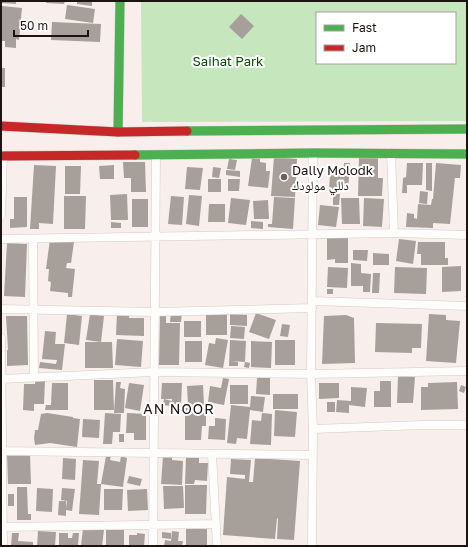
<svg xmlns="http://www.w3.org/2000/svg" width="468" height="547" viewBox="0 0 468 547" font-family="'Golos Text','Noto Naskh Arabic',sans-serif">
  <rect width="100%" height="100%" fill="#f8efec"/>
  <path fill="#c6e6be" fill-rule="evenodd" d="M141 1H467V121L142 122ZM317 13H455V63H317Z"/>
  <path fill="#a69f9a" d="M1 1H16V4L1 3Z
    M46 1H65L64 4 46 3Z
    M77 1H92V6L77 4Z
    M67 5 95 9 93 23 65 19Z
    M2 6 22 8 19 40 16 39V48L5 47V41H1Z
    M241 14 254 26 242 39 229 27Z
    M52 22 101 24 100 42 51 40Z
    M1 68H5V87H1Z
    M274 157 297 159 295 197 271 196Z
    M252 158 260 159V162L266 163V171H270L268 188 248 186Z
    M359 158H378V178H383L382 196H358Z
    M229 159 237 160 235 170 227 169Z
    M123 162H145L146 192H131V178H124Z
    M344 163H350L348 191 329 190 330 175 343 176Z
    M407 163H423L422 185H407V193H402L403 178 406 177Z
    M426 163H432V191L426 190Z
    M436 163 461 165 460 178H455L450 224 433 223V228L406 227 407 213 414 214V218L417 219 418 204 431 205 432 199H433Z
    M34 165 56 166 53 224 39 223V229H30Z
    M114 165V179H100L99 166Z
    M65 166H81L80 194H65Z
    M187 167 203 168 200 190 185 189Z
    M213 167 221 168 219 178 212 177Z
    M226 170 240 171V177L226 175Z
    M208 179H221V192H208Z
    M228 179H240L239 191H228Z
    M420 191 428 192 427 204 419 203Z
    M127 194 128 220H111L110 195Z
    M333 194H340L339 205H333Z
    M189 195 202 196 199 226 186 224Z
    M64 196H86L85 229H64Z
    M171 196 184 197 182 225 168 224Z
    M14 197H27V227L10 228V219H14Z
    M274 197 295 198 293 229 268 227V224H272Z
    M231 198 250 200 246 225 228 223Z
    M341 198H359L360 224H342Z
    M364 198 384 199 382 227 363 226Z
    M132 199H148V227H132Z
    M268 200 269 219H254L253 201Z
    M209 204H225V222H208Z
    M320 205 339 207 336 227 318 225Z
    M251 221 263 222V229L251 228Z
    M111 222 121 223V228H111Z
    M327 238H348V263H335V259L327 260Z
    M50 239 74 242 71 263H67L66 268 75 269 72 297H68V293L50 291 51 282 48 281 49 269H46Z
    M399 239 416 241 413 264 396 261Z
    M418 242H445V258H448V265H421V254H417Z
    M7 243 27 244 25 297 4 296Z
    M353 250H368L367 261 353 260Z
    M373 253 389 254V265H373Z
    M351 263 361 264V273L371 274 370 292H363V286H351Z
    M461 266V291L442 292V267Z
    M328 267 348 268 347 288 327 287Z
    M395 267 427 268 426 294 394 293Z
    M373 273H380L379 293H372Z
    M327 289H333V294H327Z
    M171 312H182L181 322H170Z
    M117 313H130L129 318H144V336L116 335Z
    M160 313H166V323H180L179 365H159Z
    M206 313H227V335H206Z
    M256 313 276 320 269 339 249 332Z
    M67 314 82 316 79 345 64 343Z
    M90 314 104 316 101 342 86 340Z
    M230 314 247 315V326L230 325Z
    M429 314 446 315V320L460 321 456 363 426 361Z
    M346 315 354 318 355 363 322 364 324 316Z
    M6 316H27L28 365 7 366V350H8Z
    M184 321H201V337H184Z
    M376 323 422 324 421 348H412V353L375 352Z
    M282 324 290 325 288 337 280 336Z
    M231 326 245 327 244 339 230 338Z
    M45 331 56 332 55 344H65L62 370 39 368 40 362 56 364 57 360 42 359Z
    M216 338 228 340 223 368 205 365 209 343 215 344Z
    M117 339 143 341 141 367 115 365Z
    M230 340 246 341 245 362 232 361 238 362V366H229Z
    M275 340H295V365H275Z
    M185 341H202V362H185Z
    M251 341 272 342 271 368 251 367Z
    M85 342H112L113 368H85Z
    M245 362 250 363 249 368 244 367Z
    M398 376 415 377 413 403H397Z
    M223 378 229 379 224 405 208 402 210 386 221 388Z
    M257 378H270V395L256 394Z
    M94 380H113L114 410H94Z
    M35 381H45L44 404H34V411L23 410 24 384H35Z
    M380 381H391V407H374V391H380Z
    M116 382H121L120 388 125 389 124 413H114Z
    M457 382 458 409 421 410V387H428V383Z
    M52 383H68V410H45L46 405H51Z
    M129 383 144 385 140 411 125 408Z
    M162 383H182L181 406H172V399H161Z
    M319 383H339V398L319 399Z
    M203 385 204 405 188 406 187 386Z
    M230 385H248V404H230Z
    M461 385 466 387 464 393 459 391Z
    M351 387 367 388 365 407 349 405V413L336 412 337 400 351 401Z
    M273 394H298V409H273Z
    M251 396 265 397 263 412 250 410 247 439 237 438 236 444 227 443 231 405 250 407Z
    M164 399 172 401 171 406 163 405Z
    M327 402H335V412H327Z
    M183 408H190V412H183Z
    M275 410 297 412 295 437 274 436Z
    M47 413 73 417V418L80 419 77 447 50 443 35 445 34 438 35 430H38L41 414Z
    M105 413 121 414 120 432H113L112 444H103Z
    M127 413 146 414V440H134V433H126Z
    M185 413H206V426H202L201 440H185Z
    M262 413 272 414 271 445 250 444 252 420 261 421Z
    M215 418 226 419 225 440 208 439 209 426H215Z
    M83 419 100 420 99 438 82 437Z
    M119 434H124V442H119Z
    M30 453 31 484H8L7 454Z
    M106 456H111L110 460 120 462 121 456 127 458 123 487 101 484Z
    M163 456H172V460L183 461 182 485 161 484Z
    M186 457H199V463H208L207 481 195 480 194 484H185Z
    M63 458 76 459 75 480 62 479Z
    M255 458 300 461 294 540 277 539 278 519 277 518 275 539 223 535 227 477 245 479V475L230 474 231 459 251 460 249 482H253Z
    M83 460 99 461 97 484H101L99 515 79 514Z
    M129 476 142 479 140 486 127 483Z
    M185 485H207L206 514H185Z
    M163 486H183L184 508 164 509Z
    M17 487H27L28 514H31V520H17Z
    M37 488 53 489 52 512 36 511Z
    M62 488 75 489 72 511 66 510V516L58 515 59 501H66V508L67 501 61 500Z
    M104 489H123L122 510H104Z
    M147 489 148 510 128 511 127 490Z
    M8 494H14V506H8Z
    M83 528 104 530 102 546H81Z
    M186 529H207V546H186Z
    M106 530H124V546H106Z
    M38 531 56 532 55 546H37Z
    M172 531 179 532 178 541H183L182 546H164L165 540 171 541Z
    M162 532 171 533V539L162 538Z
    M12 533H19L18 541 33 542V546H11Z
    M59 533H68V538H72L73 533H79L78 546H59Z
    M137 533 145 534 144 546H129V535H137Z"/>
  <g fill="none" stroke-linecap="round" stroke-linejoin="round">
    <defs>
      <path id="street" d="M391 153 394 233
        M1 215 3 156
        M1 239 394 233 467 235
        M33 239 34 377
        M312 301 467 306
        M1 309 155 312 312 308
        M1 338 3 546
        M1 379 154 372 311 374 467 371
        M313 429 423 425H467
        M1 451 313 455
        M212 454 217 546
        M1 527 216 524
        M153 546 156 156
        M312 546 313 429 311 374 313 153"/>
      <path id="fast" d="M187 131 467 129
        M118 132 120 1
        M135 155 313 153 467 154"/>
      <path id="jam" d="M1 126 118 132 187 131
        M1 156 135 155"/>
    </defs>
    <use href="#street" stroke="#d3c9c6" stroke-width="9"/>
    <use href="#fast" stroke="#d3c9c6" stroke-width="10"/>
    <use href="#jam" stroke="#d3c9c6" stroke-width="10"/>
    <use href="#street" stroke="#fefdfc" stroke-width="8"/>
    <use href="#fast" stroke="#4caf50" stroke-width="9"/>
    <use href="#jam" stroke="#c62828" stroke-width="9"/>
  </g>
  <circle fill="#6a605d" stroke="#fff" stroke-width="1.5" cx="284" cy="177" r="4"/>
  <g text-anchor="middle" stroke-width="4" stroke-linejoin="round" paint-order="stroke">
    <g font-size="13" fill="#084e06" stroke="#fff">
      <text x="228" y="66">Saihat Park</text>
    </g>
    <g font-size="13" fill="#1d1310" stroke="#fff" text-anchor="start">
      <text x="292" y="175">Dally Molodk<tspan x="292" dy="15">دللي مولودك</tspan></text>
    </g>
    <g font-size="14" letter-spacing="1" fill="#1d1310" stroke="#fff">
      <text x="179" y="414">AN NOOR</text>
    </g>
  </g>
  <rect width="468" height="547" fill="none" stroke="#1d1310" stroke-width="4"/>
  <rect x="316" y="12" width="140" height="52" fill="#ffffff" stroke="#a5a19f"/>
  <rect x="324" y="25" width="20" height="6" fill="#4caf50" stroke="#a5a19f"/>
  <text x="352" y="32" font-size="12" fill="#1d1310">Fast</text>
  <rect x="324" y="45" width="20" height="6" fill="#c62828" stroke="#a5a19f"/>
  <text x="352" y="52" font-size="12" fill="#1d1310">Jam</text>
  <path d="M14 30v6h74v-6" fill="none" stroke="#1d1310" stroke-width="2"/>
  <text x="20" y="30" font-size="12" fill="#1d1310" stroke="#ffffff" stroke-width="3" paint-order="stroke">50 m</text>
</svg>
